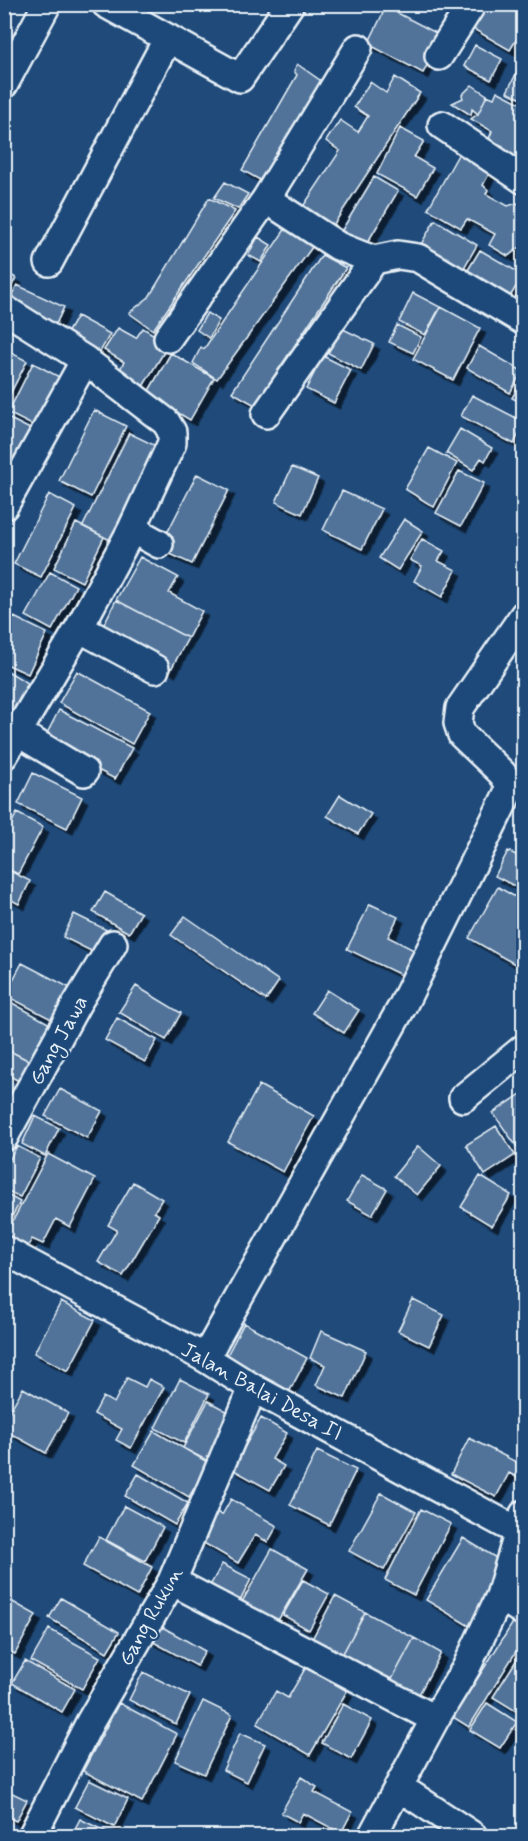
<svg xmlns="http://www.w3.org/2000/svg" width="528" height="1841" viewBox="0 0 528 1841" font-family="Mynerve,sans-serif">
  <defs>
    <filter id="shadow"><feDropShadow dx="5.5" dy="5.5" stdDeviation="0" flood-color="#0009"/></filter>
  </defs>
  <rect width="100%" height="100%" fill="#1f4a7a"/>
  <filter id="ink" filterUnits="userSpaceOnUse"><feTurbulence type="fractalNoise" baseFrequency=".0167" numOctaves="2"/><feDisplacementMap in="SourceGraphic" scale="12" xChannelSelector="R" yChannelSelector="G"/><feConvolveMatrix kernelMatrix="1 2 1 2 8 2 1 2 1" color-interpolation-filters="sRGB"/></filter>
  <g filter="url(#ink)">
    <path fill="#517399" stroke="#e8f1f8" stroke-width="1.5" filter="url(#shadow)" d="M483 4H524V27L510 50 470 27Z
      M386 7 442 36 423 73 368 44Z
      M475 45 502 59 491 80 464 66Z
      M297 64 324 83 260 180 242 170 297 75 294 71Z
      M519 68 524 71V100L507 92Z
      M395 77 420 93 330 230 300 211 340 151 326 141 340 120 358 132 368 116 354 107 370 82 386 93Z
      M472 85 487 95 478 114 472 109 471 115 452 103 463 98 462 95Z
      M497 91 524 105V147L514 165 500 157 503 146 489 139 492 131 471 119 478 114 487 95 494 98Z
      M400 128 424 141 414 157 433 168 417 196 377 174Z
      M459 153 490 172 483 185 488 190 486 194 508 206 517 203 523 207 524 244 508 256 489 245 495 234 467 219 461 228 428 209Z
      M374 177 398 191 363 250 339 235Z
      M225 182 248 194 238 209 214 198Z
      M209 198 235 211 153 330 129 313 149 297Z
      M435 220 477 245 462 271 420 246Z
      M288 225 315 243 217 379 193 363 201 347 204 349Z
      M258 237 271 245 261 262 248 255Z
      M480 250 523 275 508 300 465 275Z
      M322 255 346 268 255 405 232 392Z
      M4 271 16 278 5 298H4Z
      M524 283V310L512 303Z
      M17 285 64 307 55 326 8 304Z
      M413 293 440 307 425 335 399 322Z
      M441 307 480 328 453 380 413 359Z
      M207 313 219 320 209 338 197 330Z
      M77 316 110 334 96 359 63 340Z
      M397 325 421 337 413 353 389 342Z
      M118 328 136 338 143 328 169 344 142 388 118 373 124 362 104 350Z
      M341 328 374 344 361 370 328 353Z
      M479 346 522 371 510 393 467 368Z
      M4 349 27 361 6 402 4 401Z
      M171 353 214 378 190 420 147 394Z
      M323 356 351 370 334 403 306 389Z
      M33 363 63 379 38 428 8 413Z
      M524 376V404L512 398Z
      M472 395 524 422 514 444 461 416Z
      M94 410 126 426 91 497 59 481Z
      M4 416 40 434 20 471 4 462Z
      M460 429 492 448 485 461 481 458 473 470 446 453Z
      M129 433 156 446 110 540 83 526Z
      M429 448 457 463 434 507 405 489Z
      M292 467 318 478 302 514 276 502Z
      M459 471 484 483 461 526 436 513Z
      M197 474 229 490 192 564 159 549Z
      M342 491 382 509 362 549 323 530Z
      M49 494 76 508 41 577 14 564Z
      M404 519 423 531 398 570 379 558Z
      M76 523 104 537 82 582 54 568Z
      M422 539 444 551 438 561 456 570 442 597 414 581 422 566 410 560Z
      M140 557 178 577 169 593 202 611 188 638 116 600Z
      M50 572 76 586 52 630 26 616Z
      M116 600 188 638 170 671 99 634Z
      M14 617 47 633 28 674 4 663V637Z
      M4 669 28 683 4 726Z
      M77 671 150 711 132 744 59 703Z
      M59 710 132 748 115 779 43 741Z
      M33 773 82 797 67 828 18 804Z
      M340 795 371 814 358 834 327 816Z
      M17 813 43 827 18 874 4 867V837Z
      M508 851 524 859V891L495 876Z
      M4 868 30 881 19 904 4 896Z
      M498 887 524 902V960L520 967 469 938Z
      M105 892 141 913 129 933 93 912Z
      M370 904 398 917 388 937 414 950 401 975 347 949Z
      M74 914 107 930 95 953 63 937Z
      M185 916 279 981 266 1000 171 935Z
      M22 963 78 992 61 1024 5 995Z
      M136 986 181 1013 166 1040 119 1012Z
      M327 990 359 1010 344 1033 312 1013Z
      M5 999 59 1029 39 1066 4 1048Z
      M117 1018 157 1040 145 1062 105 1040Z
      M4 1048 32 1062 21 1082 4 1073Z
      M259 1085 314 1116 283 1172 228 1142Z
      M60 1089 102 1111 87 1138 45 1116Z
      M524 1092V1153L522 1154 493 1113Z
      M35 1116 59 1128 45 1156 22 1144Z
      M496 1126 515 1155 485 1175 466 1145Z
      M17 1146 40 1158 20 1197 4 1189V1170Z
      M418 1146 441 1166 417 1195 394 1176Z
      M48 1154 95 1179 70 1227 56 1219 43 1244 32 1239 28 1246 6 1234Z
      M362 1175 387 1189 372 1215 347 1201Z
      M480 1176 511 1195 492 1226 461 1207Z
      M133 1182 162 1199 154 1212 159 1215 123 1276 98 1262 117 1230 108 1225Z
      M4 1193 20 1202 4 1231Z
      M413 1300 444 1315 429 1346 398 1331Z
      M61 1302 95 1320 68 1371 34 1353Z
      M244 1323 307 1358 287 1396 224 1361Z
      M321 1331 366 1351 345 1398 316 1385 325 1365 310 1358Z
      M127 1378 145 1387 149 1379 164 1387 131 1448 116 1440 122 1429 94 1414 103 1397 114 1403Z
      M180 1379 209 1394 184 1443 155 1428Z
      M23 1388 68 1413 46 1453 4 1430V1421Z
      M208 1401 236 1416 219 1467 183 1448Z
      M261 1418 287 1433 272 1459 284 1466 270 1490 232 1469Z
      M154 1431 209 1463 189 1497 134 1465Z
      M469 1438 524 1466V1481L509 1473 496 1497 451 1474Z
      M317 1451 356 1470 329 1525 290 1505Z
      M138 1474 188 1503 175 1525 125 1496Z
      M381 1493 416 1512 384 1570 349 1551Z
      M231 1499 277 1526 268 1542 255 1535 238 1563 197 1539 213 1510 222 1515Z
      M124 1506 163 1527 145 1561 106 1540Z
      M421 1509 451 1524 414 1595 385 1580Z
      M99 1537 152 1567 137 1596 83 1566Z
      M463 1538 508 1565 471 1627 426 1600Z
      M272 1549 308 1569 277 1622 242 1602Z
      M222 1564 251 1579 234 1613 204 1597Z
      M303 1580 329 1594 309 1630 283 1615Z
      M335 1596 365 1612 341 1657 311 1641Z
      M4 1597 36 1615 15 1654 4 1648Z
      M61 1598 119 1632 107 1652 49 1618Z
      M365 1612 414 1638 390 1683 341 1657Z
      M514 1621 524 1627V1648L520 1645 469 1727 453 1717Z
      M157 1624 205 1651 197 1666 148 1639Z
      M49 1629 100 1657 82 1689 31 1661Z
      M414 1638 441 1653 417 1698 390 1683Z
      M521 1653 524 1654V1716L493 1697Z
      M25 1661 75 1689 62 1712 12 1683Z
      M306 1667 347 1691 310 1755 257 1724 276 1691 288 1698Z
      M143 1672 190 1695 176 1724 129 1700Z
      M203 1701 232 1715 204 1774 175 1761Z
      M119 1703 177 1734 142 1802 83 1771Z
      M487 1703 517 1722 500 1748 470 1730Z
      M343 1704 372 1720 351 1759 322 1743Z
      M240 1733 265 1744 247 1782 223 1770Z
      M301 1777 317 1787 314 1792 352 1812 341 1833 303 1813 298 1822 281 1813Z
      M89 1780 128 1799 114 1827 75 1807Z
      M4 1789 27 1800 16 1821 4 1815Z
      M80 1819 115 1836H71Z"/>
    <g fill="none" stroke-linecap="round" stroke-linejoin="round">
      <defs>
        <path id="minor" d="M106 4 240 78 290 4
          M439 56 472 4
          M4 84 47 4
          M442 125 524 180
          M266 199 338 246 363 256 374 260 398 255 418 258 524 321
          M49 262 168 38
          M4 309 85 360 166 422 172 432V443L132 529 79 628 4 755
          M168 338 266 199 358 48
          M266 414 374 260
          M4 506 85 360
          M132 529 159 544
          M79 628 155 669
          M17 732 84 772
          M463 1098 524 1048
          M4 1137 76 1005 113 944
          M4 1250 205 1358 253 1388 519 1532
          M205 1358 402 1007 508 793 509 783 502 773 462 735 458 723 460 708 524 615
          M172 1581 435 1719
          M500 1596 524 1612
          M399 1787 473 1836
          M32 1836 90 1722 172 1581 253 1388
          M372 1836 435 1719 466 1668 500 1596 524 1514"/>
      </defs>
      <use href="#minor" stroke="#e8f1f8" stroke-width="32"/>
      <use href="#minor" stroke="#1f4a7a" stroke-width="27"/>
    </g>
  </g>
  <g text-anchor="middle" stroke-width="4.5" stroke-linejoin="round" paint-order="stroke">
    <g font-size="21" fill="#e8f1f8" stroke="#1f4a7a">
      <text transform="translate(58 1040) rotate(-61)" y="7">Gang Jawa</text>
      <text transform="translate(262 1391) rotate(29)" y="7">Jalan Balai Desa II</text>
      <text transform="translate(150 1616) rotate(-61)" y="7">Gang Rukun</text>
    </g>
  </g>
  <rect width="528" height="1841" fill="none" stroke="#1f4a7a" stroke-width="24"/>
  <rect x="12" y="12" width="504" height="1817" fill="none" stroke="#e8f1f8" stroke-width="2" filter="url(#ink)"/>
</svg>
